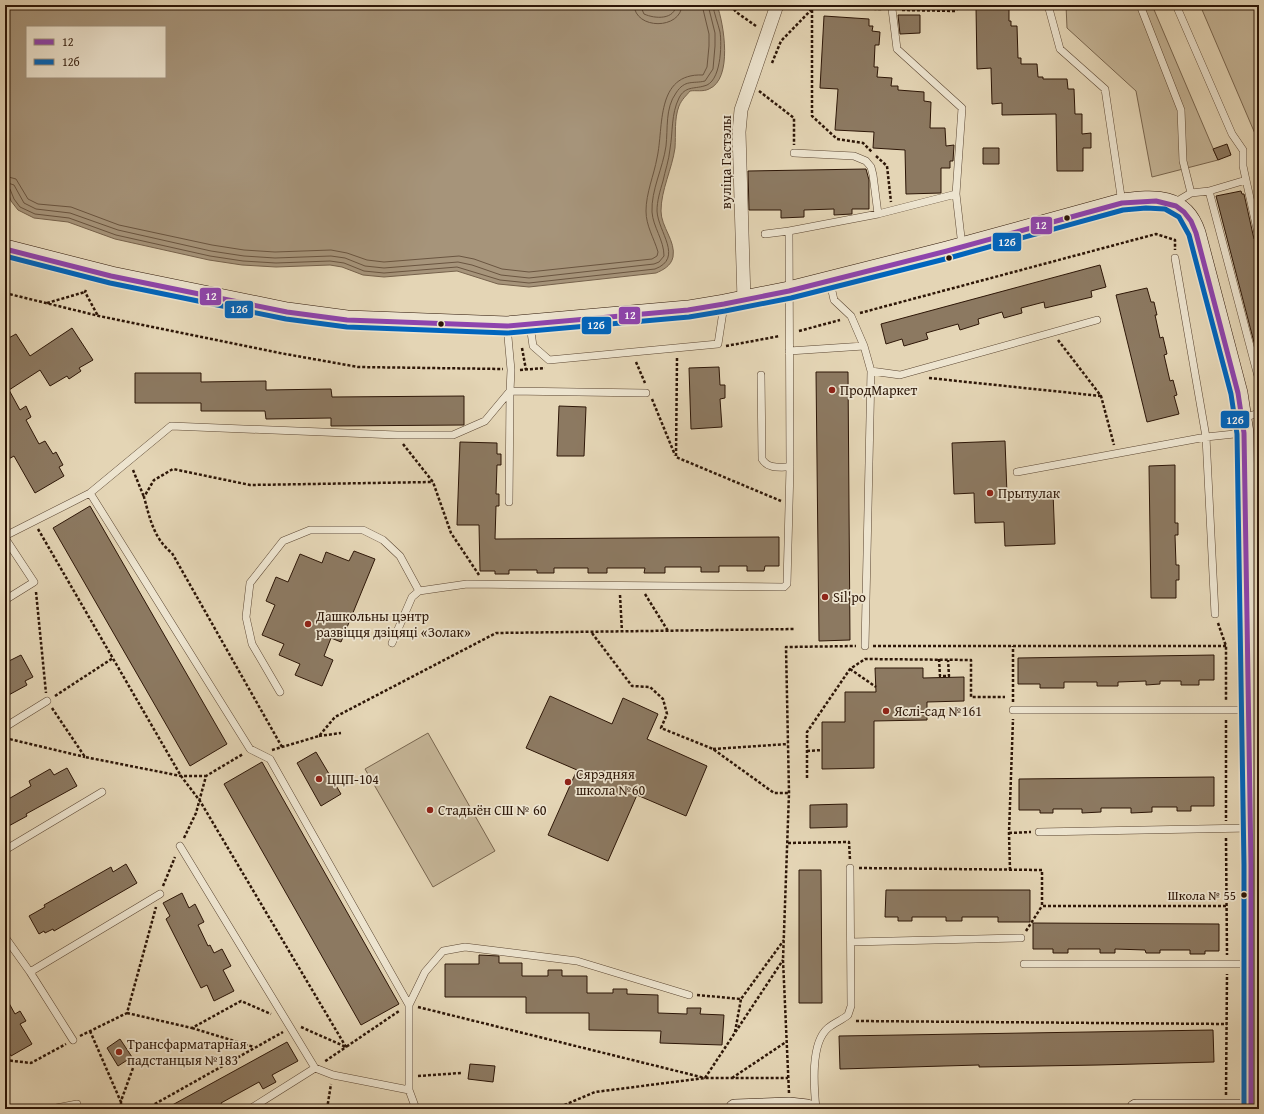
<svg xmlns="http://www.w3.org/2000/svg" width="1264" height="1114" viewBox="0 0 1264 1114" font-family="'Gentium Book Plus',serif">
  <rect width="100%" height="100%" fill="#e4d5b5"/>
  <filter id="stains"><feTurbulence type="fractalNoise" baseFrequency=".005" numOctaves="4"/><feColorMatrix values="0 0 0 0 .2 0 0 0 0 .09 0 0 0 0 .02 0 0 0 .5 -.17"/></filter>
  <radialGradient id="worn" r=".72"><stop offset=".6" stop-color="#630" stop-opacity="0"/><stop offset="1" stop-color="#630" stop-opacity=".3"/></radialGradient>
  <path fill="#c5b597" stroke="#79664f" d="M1066 5H1152L1218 160 1152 177 1136 91 1067 28Z
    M1200 5H1259V144V143Z
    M428 733 495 851 433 887 365 769Z"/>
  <path fill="#a6947a" stroke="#76624c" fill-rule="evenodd" d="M5 5H627L657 8 670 5H717C724 24 733 79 709 89 703 92 696 90 690 91 686 96 682 99 679 106 674 119 676 134 675 148 672 169 661 190 661 211 661 227 676 241 673 257 671 266 663 270 656 273L529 287 498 284 457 271 384 277 363 275 342 267 330 265 276 267 242 265 209 260 115 239 68 222 34 218 18 210 11 201 5 184ZM27 27H165V77H27Z"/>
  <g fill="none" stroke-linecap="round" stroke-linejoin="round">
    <path stroke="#6a5540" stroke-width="1" d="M634 5C635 30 681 30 682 5
      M640 5 644 14C655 19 675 20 676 5
      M5 176 16 179 28 199 38 204 71 207 119 225 212 245 244 250 275 252 331 250 347 253 367 260 384 262 459 256 474 259 502 269 529 272 652 259 657 256 658 252C654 238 646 226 646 211 646 193 654 175 657 158 664 127 655 73 703 75L707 67 709 46V34L702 5
      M5 182 14 185 24 203 36 209 70 213 118 230 211 251 244 256 275 258 331 256 345 258 365 266 384 268 458 262 472 265 501 275 529 278 654 264 659 262 664 256C664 240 653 227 652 212 651 190 663 168 666 146 668 129 665 108 676 93 685 79 693 84 705 81L713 69 715 46V33L708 5
      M5 187 10 189 14 199 20 207 35 214 69 218 116 235 210 256 243 261 276 263 330 261 344 263 364 271 384 273 457 267 500 280 529 283 655 269C684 258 658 232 657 211 657 201 660 191 663 181 665 171 669 160 670 149 673 132 671 114 679 98 685 86 694 89 704 86 721 83 722 45 720 32 718 23 714 14 713 5"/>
  </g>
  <path fill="#8c7961" stroke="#2d1607" d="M1009 6V21H1011V26H1017L1018 58H1021V64H1037L1038 77H1043V79H1067L1068 89H1074L1075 114H1082V134L1091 133V148H1083V171H1057L1056 114 1002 115V103L992 104 991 68 977 69 976 7Z
    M898 15H920V33L900 34Z
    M824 16 869 19V26H873L872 31 880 32 879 45H875L874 67H878L877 77 892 78 891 86H898V90L924 92V101L931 102 930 128H945L946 146 954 145 953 161H950V168H941V193L906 194 905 150 873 148 874 132 835 130 838 89 820 88Z
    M1227 144 1231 155 1218 160 1213 149Z
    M983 148H999V164H983Z
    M866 169 869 180V209H852V214L834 215V209L804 210V217L781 218V210H749L748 171Z
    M1241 191 1242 194H1244L1254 239 1259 243V350H1256L1216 196Z
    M1100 265 1106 287 1091 291 1092 297 1045 308 1044 302 1021 308 1022 313 1004 318 1002 312 978 319 979 324 960 330 958 324 926 333 928 339 904 346 902 339 886 344 881 324Z
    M1147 288 1151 302H1154L1157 315H1155L1160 338 1163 337 1167 354 1164 355 1170 381 1173 380 1177 395 1174 396 1179 414 1147 422 1116 295Z
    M72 328 93 360 79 368 81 371 69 379 67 376 50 386 40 370 9 390 20 410 26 406 31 417 26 420 39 444 45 441 53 454 56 452 63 465 59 467 64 476 35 493 14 456 5 461V340L16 334 30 356Z
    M719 367 720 385H725V398L720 399 722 427 691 429 689 368Z
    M816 372H848L850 640 819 641Z
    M135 373H201V382L266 381V390L331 389 332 397 464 396V425L331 426V418L266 419 265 411H201V403H135Z
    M559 406 586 407 584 456H557Z
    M1005 441 1007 494 1053 492 1055 544 1005 546 1004 522 975 523 974 493 954 494 952 443Z
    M460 442 497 443V454H501V465H497L496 494H499V506H496L495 539 779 537V566H765L764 571H747V566H719V572H701V567H665V573H644L645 568H607V573H588V568H554V573H537V570H509V574H495V571H480L479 525H457Z
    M1175 465V523H1178V535H1175L1176 565H1179V580H1176V598H1151L1149 466Z
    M90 506 227 744 190 766 53 528Z
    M354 551 375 559 341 642 331 638 324 656 333 660 322 686 295 675 300 664 279 655 284 644 262 635 275 605 266 601 276 577 288 582 300 554 322 563 326 552 349 561Z
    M21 655 33 677 25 681 27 685 5 697V663Z
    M1214 655V680H1199V685H1181V681H1160V684L1146 685V681L1118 682V686H1097V682H1064V688H1040V684H1018V658Z
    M875 668H923V678L964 677V701L927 702V720L874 721V768L822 769V722H845V692H876Z
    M550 696 612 724 623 698 658 714 647 739 707 766 686 816 637 795 608 861 548 835 577 770 526 748Z
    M316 752 341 794 321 806 297 763Z
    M262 762 399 1004 361 1025 224 784Z
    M67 768 77 786 26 814 27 816 5 828V801L31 786 29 781 50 769 54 775Z
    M1214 777V806H1191V811H1177V807H1152V812L1131 813V808H1101V812L1082 813V809H1053V813H1040V810H1019V779Z
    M847 804V827L810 828V805Z
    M126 864 137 883 54 931 53 929 45 933 44 931 39 934 29 916 45 907 44 905 111 867 113 872Z
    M799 870H821L822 1003H799Z
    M886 890H1030V922H998V917H962V921H946V917H912V921H898V917H885Z
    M182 893 189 908 195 904 204 922 198 925 208 946 210 945 214 953 222 949 231 966 223 970 234 991 214 1001 207 985 201 988 166 919 170 916 163 903Z
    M1033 923 1219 924V951H1205V954H1190V950H1160V953H1146L1145 950 1115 949V953H1100V949H1068V953H1053V949H1033Z
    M479 955 499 956V963H522V976H548V970H562V976H587V993H613V989H627V994L658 995V1013L687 1014V1008H701L700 1014 724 1015 722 1045 660 1043 661 1031 589 1030V1013H526V997H445V964H479Z
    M5 996 15 1014 20 1011 26 1021 20 1024 32 1044 11 1056 5 1045Z
    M1213 1030 1214 1062 1099 1065 979 1067V1065L840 1069 839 1036Z
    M120 1039 132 1057 118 1066 107 1048Z
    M287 1042 298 1061 272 1075 276 1082 263 1089 259 1082 221 1103 224 1109H165Z
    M470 1064 495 1066 493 1082 468 1079Z"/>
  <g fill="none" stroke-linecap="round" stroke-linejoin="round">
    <defs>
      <path id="lane" d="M1048 5 1060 49 1105 89 1122 203
        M1140 5 1181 110 1183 161 1191 193
        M892 9 897 49 962 108 956 194 962 246
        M794 153 854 156 866 161 871 167 873 175 878 214
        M1246 180 1259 238
        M1209 191 1259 380
        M1174 203 1191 193 1209 191 1246 180 1243 166V150L1232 134 1176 5
        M789 231 878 214 956 194
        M830 282 834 300 851 316 864 346
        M530 325 533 346 549 360 718 344 724 305
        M789 351 864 346 871 371 865 646
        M871 371 900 375 1097 320
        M761 375 762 459C768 469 779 467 790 467
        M1243 418 1259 413
        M1017 472 1206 437 1175 258
        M90 493 250 749 270 759 409 1005
        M509 502 510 391 646 393
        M5 536 90 493 171 426 397 435H453L485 421 510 391 511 370 507 326
        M5 538 34 582 5 600
        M419 591 467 584 784 587 787 584 790 467 789 231 765 234
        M1215 614 1206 437 1244 433
        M280 692 252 644 246 617 250 583 283 541 310 530H363L383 540 400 556 419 591 412 597 392 643
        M1013 710H1247
        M5 727 47 701
        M1039 832 1250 828
        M180 846 315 1068 333 1075 409 1090
        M5 850 102 792
        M5 937 30 972 73 1040
        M851 942 1021 938
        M1024 964H1250
        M30 972 160 894
        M51 1109 77 1104
        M250 1109 315 1068
        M416 1109 409 1090V1005L425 972 443 951 465 947 577 961 689 995
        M816 1109C814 1088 810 1043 828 1028 834 1023 842 1020 848 1015L851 1006 850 868"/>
      <path id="street" d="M744 300 739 132 741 110 777 5"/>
      <path id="secondary" d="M5 249 111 276 287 312 347 320 507 326 688 310 724 304 789 291 947 251 1122 203C1154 199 1184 196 1196 233L1238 393 1244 433 1251 865V1109
        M735 1109 789 1107 807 1109
        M1136 1109H1251"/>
    </defs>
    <use href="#lane" stroke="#5b4632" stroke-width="8"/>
    <use href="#street" stroke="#5b4632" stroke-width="14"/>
    <use href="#secondary" stroke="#2d1607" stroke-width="20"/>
    <path stroke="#2d1607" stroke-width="2.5" stroke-dasharray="3 2" stroke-linecap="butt" d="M731 5 736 12 756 26
      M812 5V116L837 139 863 143 872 152
      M902 10 955 11 961 5
      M772 63 781 41 813 8 883 9
      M759 91 794 118V145
      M876 156 887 166 891 202
      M86 290 85 292 98 316
      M5 293 99 316 280 353 358 367 503 369
      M47 303 85 292
      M860 313 1156 234 1175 240V250
      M799 331 840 320
      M1058 340 1101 396 1114 445
      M726 346 780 336
      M522 348 526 370
      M677 358 676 457 781 501
      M636 362 645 383
      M520 370 545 368
      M929 378 1101 396
      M652 399 675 455
      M403 444 433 482 451 533 479 575
      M133 470 144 497
      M38 529 181 776 200 801 346 1047 324 1062
      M36 592 46 693
      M645 594 668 631
      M620 595 622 632
      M1218 623 1226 646V701
      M592 633 632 686 650 687 663 699 667 714 661 728 713 749 774 793H789
      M873 646H1226
      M939 659 940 676H949L948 660
      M850 669 876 687
      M55 696 113 658
      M1013 702V646
      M52 708 85 757 181 776H206
      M1226 720V821
      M319 736 341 733
      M5 738 85 757
      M282 747 172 553C154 539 150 519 144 497L154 480 173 469 250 485 433 482
      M713 749 788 744
      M272 750 319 736 335 717 496 633 795 629
      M807 751 822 750
      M807 778V732L850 669 865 659 971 660V697H1005
      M1009 833 1031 832
      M184 838 196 813 206 776 243 754
      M1226 838 1227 955
      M788 843 849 842 850 860
      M859 868 1042 870V906H1227
      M1010 870 1009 833 1013 719
      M163 886 175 857
      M1026 931 1042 906
      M697 995 741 999 784 940
      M418 1007 705 1078
      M127 1013 192 1028 241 1001 271 1014
      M856 1021 1227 1024
      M301 1027 346 1047 399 1011
      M192 1028 254 1047
      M90 1031 124 1109
      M735 1032 741 999
      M80 1036 127 1013 156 907
      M5 1060 31 1063 66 1044
      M418 1076 461 1073
      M705 1078 783 960
      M732 1078 786 1042
      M789 1093 783 960 789 793 786 647 856 646
      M1226 1095 1227 974
      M121 1109V1101L133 1068
      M146 1109 283 1032
      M327 1109 331 1084
      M555 1109 595 1092 705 1078H788"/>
    <use href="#lane" stroke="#ede4cf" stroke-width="7"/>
    <use href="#street" stroke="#ede4cf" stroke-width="13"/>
    <use href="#secondary" stroke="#ede4cf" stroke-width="19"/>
    <defs>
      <path id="bus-1" d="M5 249 111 276 287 312 347 320 507 326 688 310 724 304 789 291 947 251 1122 203 1156 201 1176 206 1184 212 1191 221 1196 233 1238 393 1244 433 1251 865V1109"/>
      <path id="bus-2" d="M5 256 110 283 286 319 347 327 507 333 689 317 725 311 791 298 949 258 1123 210 1146 208 1165 209 1179 217 1189 235 1231 394 1237 434 1244 865V1109"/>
    </defs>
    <use href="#bus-1" stroke="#ede4cf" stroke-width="8"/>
    <use href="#bus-2" stroke="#ede4cf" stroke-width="8"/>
    <use href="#bus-1" stroke="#8e44ad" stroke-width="5"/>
    <use href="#bus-2" stroke="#0065bd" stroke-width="5"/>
  </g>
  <g fill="#2d1607" stroke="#ede4cf" stroke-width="1.5">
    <circle cx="1067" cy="218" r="3.5"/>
    <circle cx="949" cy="258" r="3.5"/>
    <circle cx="441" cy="324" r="3.5"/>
    <circle cx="1244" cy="895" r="3.5"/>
  </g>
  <g fill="#8f2418" stroke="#ede4cf" stroke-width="1.5">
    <circle cx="832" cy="390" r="4"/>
    <circle cx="990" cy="493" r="4"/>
    <circle cx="825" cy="597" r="4"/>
    <circle cx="308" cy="624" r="4"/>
    <circle cx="886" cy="711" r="4"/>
    <circle cx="319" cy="779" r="4"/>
    <circle cx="568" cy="782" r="4"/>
    <circle cx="430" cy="810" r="4"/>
    <circle cx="119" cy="1052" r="4"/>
  </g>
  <g text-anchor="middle" stroke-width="3.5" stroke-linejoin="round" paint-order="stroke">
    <g font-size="13" fill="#2d1607" stroke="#ede4cf" text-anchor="end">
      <text x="1236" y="900">Школа № 55</text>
    </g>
    <g font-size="14" fill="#2d1607" stroke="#ede4cf">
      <text transform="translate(726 162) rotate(-90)" y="5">вуліца Гастэлы</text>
    </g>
    <g font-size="14" fill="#2d1607" stroke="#ede4cf" text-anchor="start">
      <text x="840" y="395">ПродМаркет</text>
      <text x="998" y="498">Прытулак</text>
      <text x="833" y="602">Sil'po</text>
      <text x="316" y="621">Дашкольны цэнтр<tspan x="316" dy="16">развіцця дзіцяці «Золак»</tspan></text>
      <text x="894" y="716">Яслі-сад №161</text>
      <text x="576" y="779">Сярэдняя<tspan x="576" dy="16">школа №60</tspan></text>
      <text x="327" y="784">ЦЦП-104</text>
      <text x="438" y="815">Стадыён СШ № 60</text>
      <text x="127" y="1049">Трансфарматарная<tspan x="127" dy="16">падстанцыя №183</tspan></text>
    </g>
  </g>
  <g stroke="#ede4cf" stroke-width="1.5">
    <rect x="1030" y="216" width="23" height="19" rx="4" fill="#8e44ad"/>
    <rect x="992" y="232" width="30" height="20" rx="4" fill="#0065bd"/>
    <rect x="199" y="287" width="23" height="19" rx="4" fill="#8e44ad"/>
    <rect x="224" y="300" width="30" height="19" rx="4" fill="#0065bd"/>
    <rect x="618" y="306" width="23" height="19" rx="4" fill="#8e44ad"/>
    <rect x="581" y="316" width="31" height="19" rx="4" fill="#0065bd"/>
    <rect x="1220" y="410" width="30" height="19" rx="4" fill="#0065bd"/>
  </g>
  <g font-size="11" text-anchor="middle" font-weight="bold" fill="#fff">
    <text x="1041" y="229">12</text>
    <text x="1007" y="246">12б</text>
    <text x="211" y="300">12</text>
    <text x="239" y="313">12б</text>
    <text x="630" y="319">12</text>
    <text x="596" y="329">12б</text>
    <text x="1235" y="424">12б</text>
  </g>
  <rect width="1264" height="1114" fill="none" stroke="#e4d5b5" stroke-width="20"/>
  <rect x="6" y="6" width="1252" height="1102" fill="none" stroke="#2d1607" stroke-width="2"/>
  <rect x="10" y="10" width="1244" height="1094" fill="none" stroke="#2d1607"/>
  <rect x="26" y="26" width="140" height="52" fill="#ede4cf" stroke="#a0927f"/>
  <rect x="34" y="39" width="20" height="6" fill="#8e44ad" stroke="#a0927f"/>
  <text x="62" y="46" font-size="12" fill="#2d1607">12</text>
  <rect x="34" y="59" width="20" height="6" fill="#0065bd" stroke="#a0927f"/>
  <text x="62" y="66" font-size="12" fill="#2d1607">12б</text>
  <rect width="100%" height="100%" filter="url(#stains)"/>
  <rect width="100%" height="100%" fill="url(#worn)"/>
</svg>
